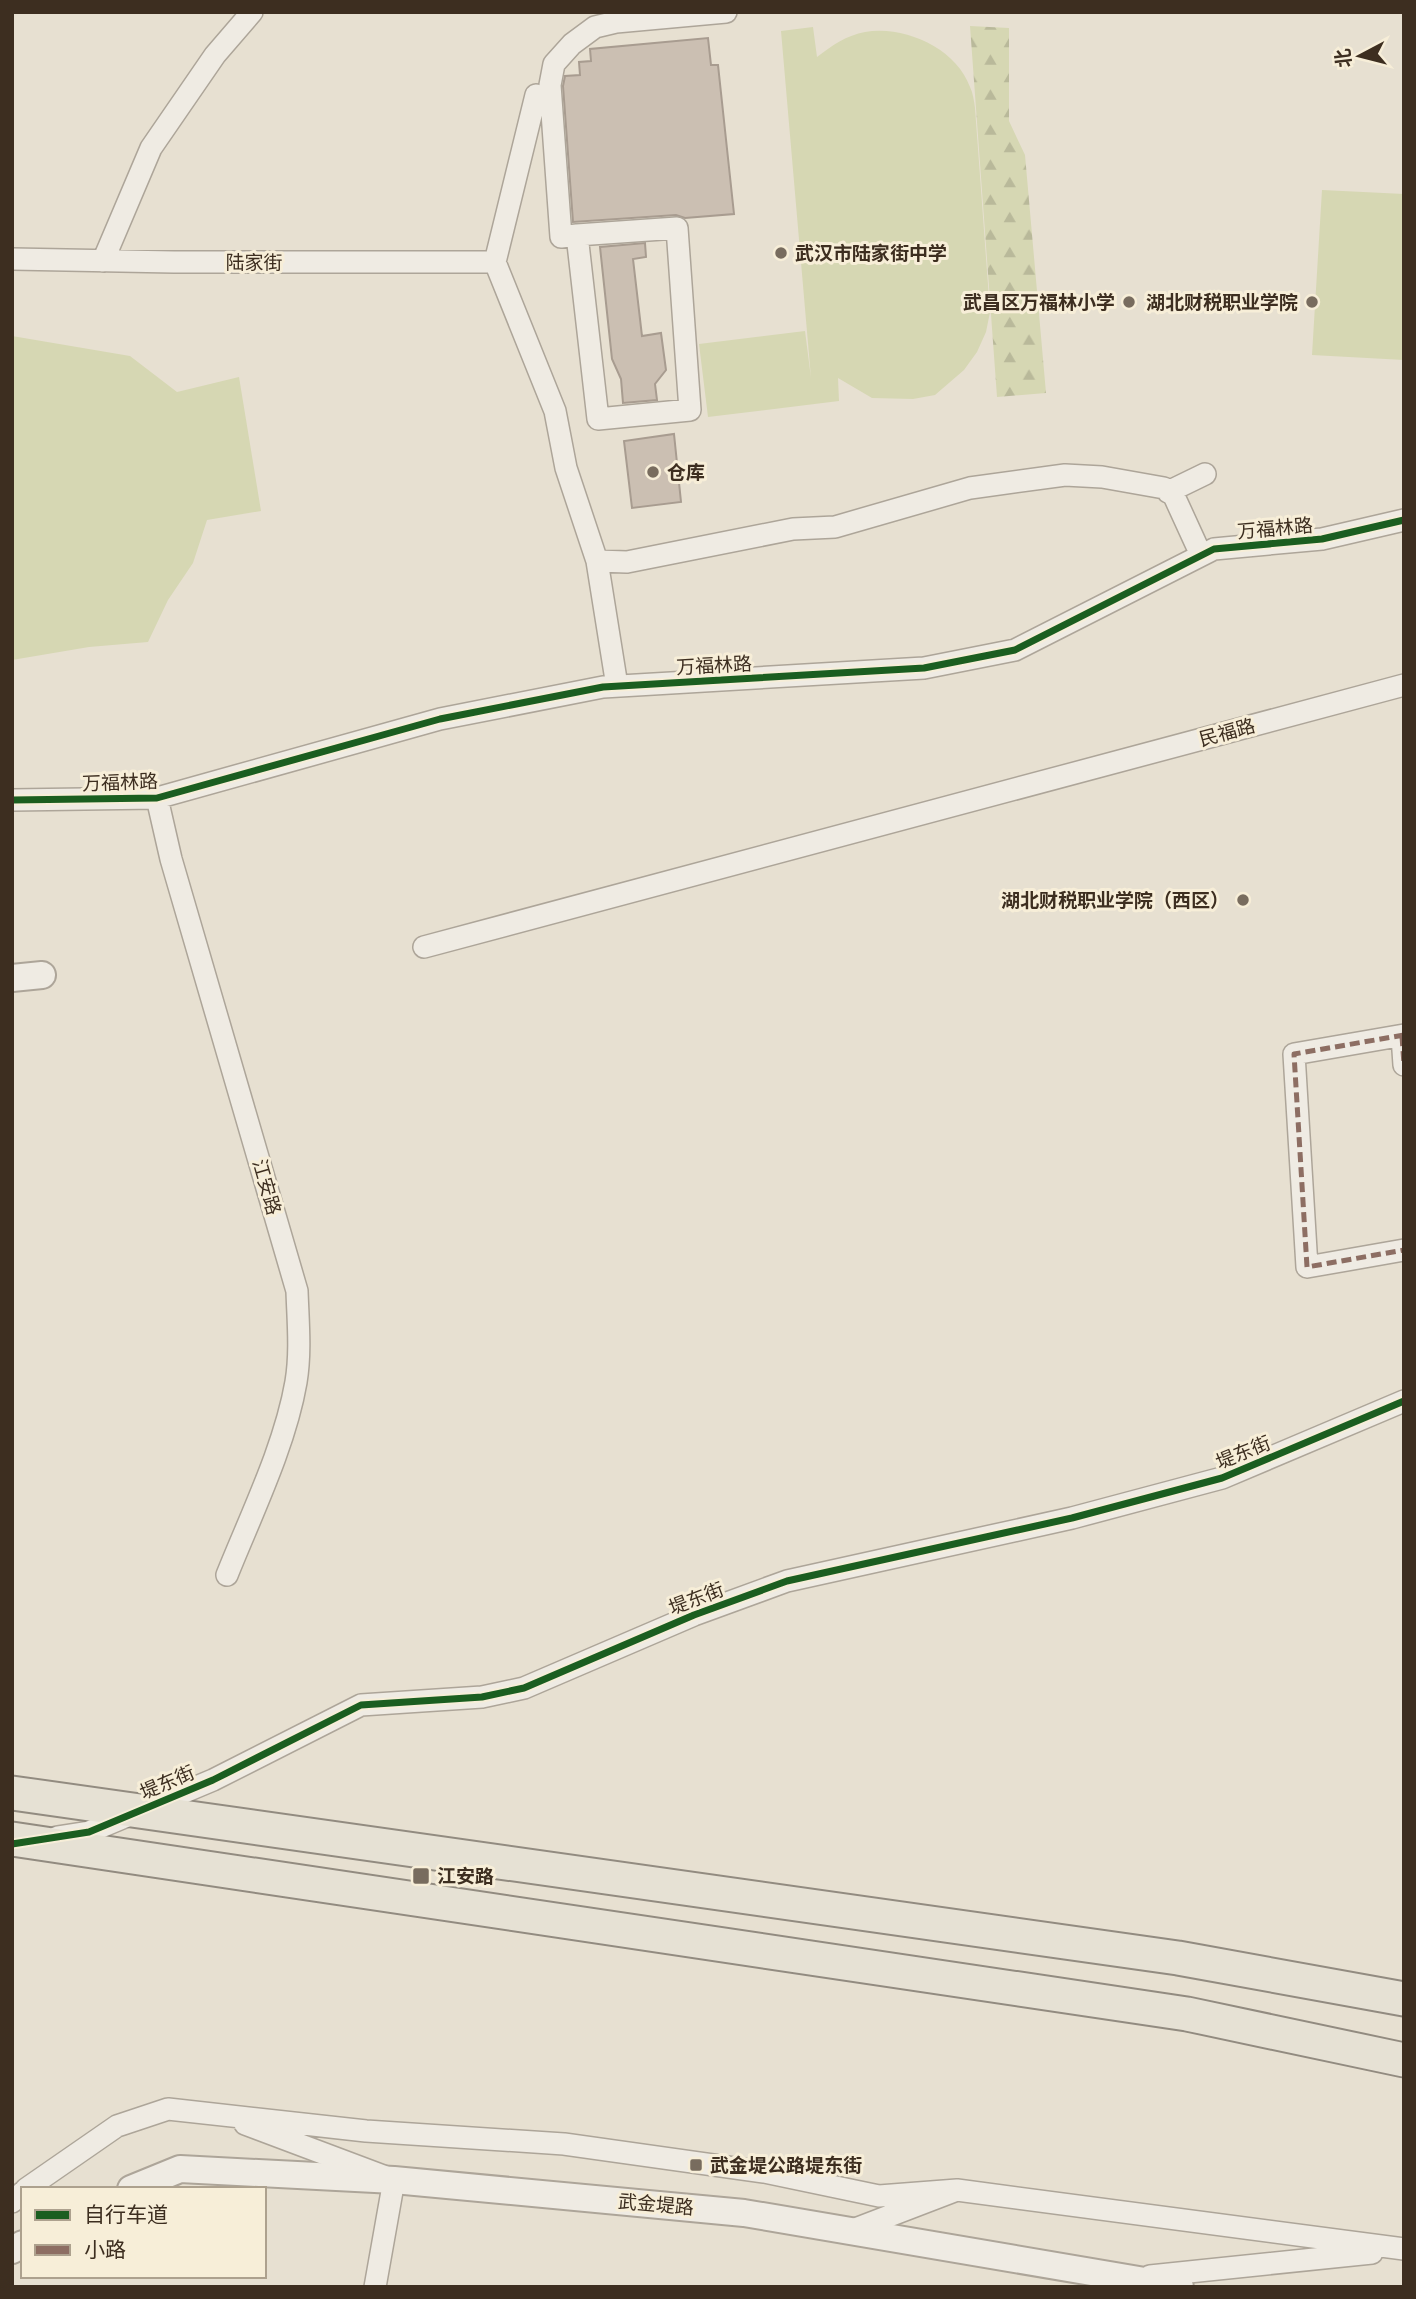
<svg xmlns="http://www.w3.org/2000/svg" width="1416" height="2299" viewBox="0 0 1416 2299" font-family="'Playfair Display','Noto Sans SC',serif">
  <defs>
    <pattern id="forest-firs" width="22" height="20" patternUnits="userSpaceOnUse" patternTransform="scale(1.75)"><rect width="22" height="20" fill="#d6d7b3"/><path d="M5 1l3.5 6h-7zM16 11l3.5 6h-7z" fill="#b9b99a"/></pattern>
  </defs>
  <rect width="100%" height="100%" fill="#e7e0d1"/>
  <path fill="#d6d7b3" d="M813 27 817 57C831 46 847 35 865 32 904 25 956 48 970 87 973 93 974 101 975 108L990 312 986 332 977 352 964 370 935 395 913 399 872 398 838 378 839 401 708 417 699 344 805 331 811 378 781 31Z
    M1322 190 1404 194V360L1312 355Z
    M12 336 130 356 177 392 239 377 261 511 207 520 193 563 168 600 148 642 89 647 12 660Z"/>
  <path fill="url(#forest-firs)" d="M970 26 1009 28V121L1025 155 1046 393 997 397Z"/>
  <path fill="#cbbfb2" stroke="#a89c90" stroke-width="2" d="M708 38 711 65H718L734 214 685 218 676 215 573 222 563 86 565 76 580 75 579 62 591 61 590 49Z
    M645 243 646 257 633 259 642 336 661 333 666 370 655 384 657 400 623 403 621 379 612 359 600 247Z
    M674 434 681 502 632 508 624 441Z"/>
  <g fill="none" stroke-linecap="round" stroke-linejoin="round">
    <defs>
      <path id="minor" d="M577 235 598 419 690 410 677 228 577 235 561 237 550 85 554 64 572 44 595 27 616 22 726 12
        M12 259 174 262H495L536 95
        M103 261 151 148 215 55 252 12
        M495 262 555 411 566 468 597 561 617 686
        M1168 492 1205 474
        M597 561 627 562 793 529 835 527 970 488 1065 475 1102 477 1164 488 1174 496 1201 555
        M157 798 171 859 297 1291C298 1321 301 1352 296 1382 285 1446 251 1515 227 1575
        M12 800 157 798 440 719 603 687 924 668 1015 650 1214 549 1322 539 1404 520
        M424 947 1404 685
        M1404 1035 1294 1054 1307 1267 1404 1250
        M1402 1036 1404 1065
        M57 1837 89 1832 213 1780 361 1705 482 1697 524 1688 694 1615 787 1581 1072 1518 1222 1478 1404 1401
        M245 2124 394 2180 375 2287
        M26 2189 117 2126 168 2109 366 2131 564 2144 764 2172 879 2196 957 2190
        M12 2202 23 2192
        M850 2231 957 2190 1404 2249
        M1150 2276 1372 2253"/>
      <path id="tertiary" d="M12 978 42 975
        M131 2189 180 2169 394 2180 744 2213 1180 2287
        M12 2250 23 2244"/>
      <path id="primary" d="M12 1793 1178 1958 1404 1999
        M12 1839 1187 2014 1404 2060"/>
    </defs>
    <use href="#minor" stroke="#ada599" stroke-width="24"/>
    <use href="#tertiary" stroke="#ada599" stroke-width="30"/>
    <use href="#primary" stroke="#928b80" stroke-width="37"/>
    <use href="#minor" stroke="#efebe3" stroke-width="21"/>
    <use href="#tertiary" stroke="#efebe3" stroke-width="26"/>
    <use href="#primary" stroke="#e6e1d4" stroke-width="33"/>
    <path stroke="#8d6e63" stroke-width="5" stroke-dasharray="10 5" stroke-linecap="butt" d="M1404 1035 1294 1054 1307 1267 1404 1250
      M1402 1036 1404 1065"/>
    <defs>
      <path id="cycleway" d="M12 800 157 798 440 719 603 687 924 668 1015 650 1214 549 1322 539 1404 520
        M12 1844 89 1832 213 1780 361 1705 482 1697 524 1688 694 1615 787 1581 1072 1518 1222 1478 1404 1401"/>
    </defs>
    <use href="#cycleway" stroke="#f7eed8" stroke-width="11"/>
    <use href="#cycleway" stroke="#1b5e20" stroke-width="7"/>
  </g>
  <g fill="#786c5e" stroke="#f7eed8" stroke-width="2.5">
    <circle cx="781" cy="253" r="7"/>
    <circle cx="1129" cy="302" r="7"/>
    <circle cx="1312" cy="302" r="7"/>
    <circle cx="653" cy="472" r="7"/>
    <circle cx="1243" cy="900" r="7"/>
    <rect x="412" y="1867" width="18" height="18" rx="3.5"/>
    <rect x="689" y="2158" width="14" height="14" rx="3.5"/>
  </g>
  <g text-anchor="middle" stroke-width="6" stroke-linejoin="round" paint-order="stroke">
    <g font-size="19" font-weight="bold" fill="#3d2e20" stroke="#f7eed8" text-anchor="start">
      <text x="795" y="260">武汉市陆家街中学</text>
      <text x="1115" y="309" text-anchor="end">武昌区万福林小学</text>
      <text x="1298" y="309" text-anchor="end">湖北财税职业学院</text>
      <text x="667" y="479">仓库</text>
      <text x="1229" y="907" text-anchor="end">湖北财税职业学院（西区）</text>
      <text x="437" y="1883">江安路</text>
      <text x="710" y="2172">武金堤公路堤东街</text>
    </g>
    <g font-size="19" fill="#3d2e20" stroke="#f7eed8">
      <text x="254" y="269">陆家街</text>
      <text transform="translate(1275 528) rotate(-5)" y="7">万福林路</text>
      <text transform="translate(714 665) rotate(-3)" y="7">万福林路</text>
      <text transform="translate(1227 732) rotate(-15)" y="7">民福路</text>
      <text transform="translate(120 782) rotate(-2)" y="7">万福林路</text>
      <text transform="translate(267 1187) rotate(74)" y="7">江安路</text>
      <text transform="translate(1243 1452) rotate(-22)" y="7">堤东街</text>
      <text transform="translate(696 1598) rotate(-21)" y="7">堤东街</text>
      <text transform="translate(167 1782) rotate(-23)" y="7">堤东街</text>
      <text transform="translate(656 2204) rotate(5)" y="7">武金堤路</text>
    </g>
  </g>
  <rect width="1416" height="2299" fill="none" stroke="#3d2e20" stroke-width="28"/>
  <rect x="21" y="2187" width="245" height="91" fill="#f7eed8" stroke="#ada18e" stroke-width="2"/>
  <rect x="35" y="2210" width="35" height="10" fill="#1b5e20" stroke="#ada18e" stroke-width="2"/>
  <text x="84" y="2222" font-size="21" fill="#3d2e20">自行车道</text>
  <rect x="35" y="2245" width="35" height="10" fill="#8d6e63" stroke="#ada18e" stroke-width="2"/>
  <text x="84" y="2257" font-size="21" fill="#3d2e20">小路</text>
  <g transform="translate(1360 56) rotate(263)" stroke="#f7eed8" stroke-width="5" paint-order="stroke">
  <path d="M0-5L12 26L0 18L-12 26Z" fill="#3d2e20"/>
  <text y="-10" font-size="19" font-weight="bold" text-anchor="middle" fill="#3d2e20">北</text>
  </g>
</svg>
